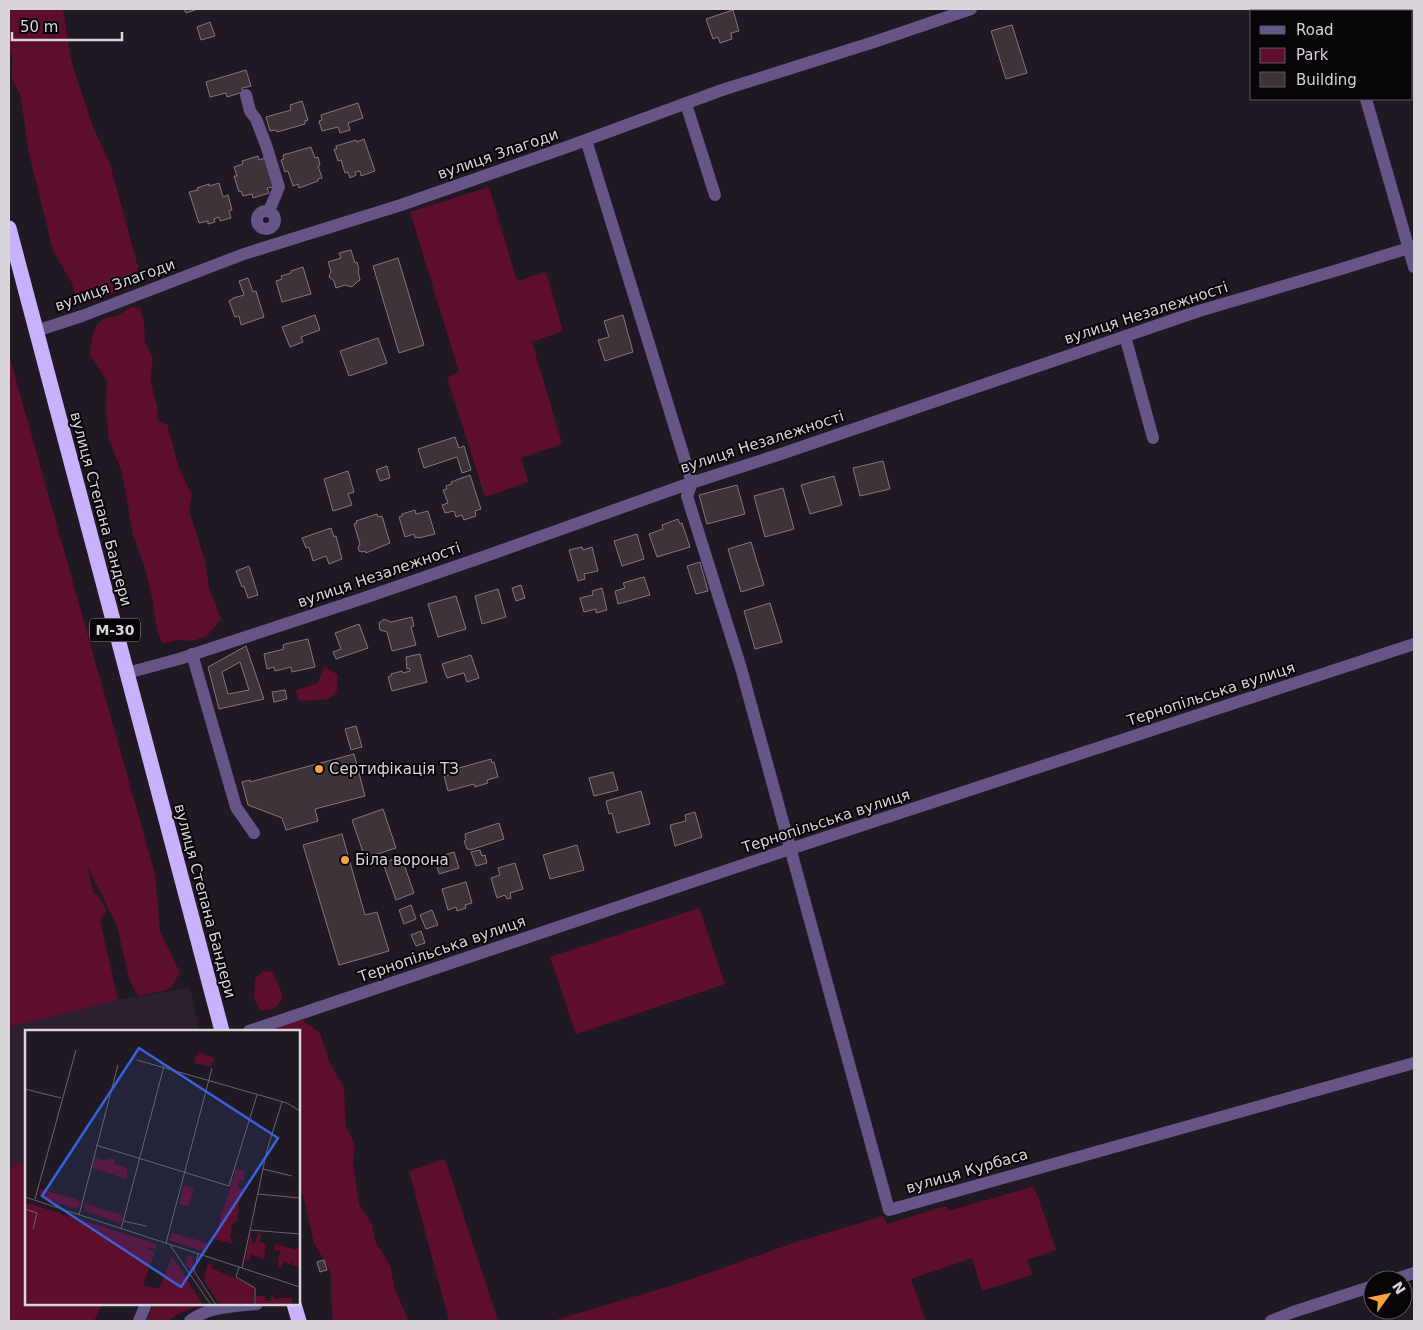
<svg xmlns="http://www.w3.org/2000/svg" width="1423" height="1330" viewBox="0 0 1423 1330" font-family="'DejaVu Sans',sans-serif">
  <rect width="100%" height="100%" fill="#201822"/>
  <path fill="#2c202e" d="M190 988 200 1031H26V1163L9 1167V1027L118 1000Z"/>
  <path fill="#5d0e2d" d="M9 9H63L71 60 93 127 110 164 138 267 136 279 127 287 92 302H80L76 297 72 283 53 251 29 153 20 94 11 76 13 61 9 46Z
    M489 187 517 281 546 272 563 331 532 342 562 444 521 458 528 482 485 497 447 377 459 372 410 212Z
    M140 307 144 324 145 342 153 359 150 379 157 406V420L167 424 179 468 192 495 189 510 205 561 209 588 221 619 207 636 193 641 177 640 162 644 157 630 153 603 145 568 133 535 122 472 109 440 106 411 107 381 90 355C92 341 92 322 107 318 111 316 115 318 119 315 130 309 124 308 140 307Z
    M9 355 155 874 160 931 180 973 171 987 166 990 139 996 135 992 129 978 117 926 87 865 93 892 98 896 107 911 100 920 118 1000 9 1027Z
    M324 666 338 675 337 691 329 699 299 701 296 690 318 683Z
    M699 908 725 984 576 1034 550 957Z
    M263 971 272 972 278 984 283 998 274 1009 260 1011 254 997 255 979Z
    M301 1019 320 1033 330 1063 344 1088 346 1126 355 1145 353 1163 359 1205 372 1224 375 1241 390 1265 395 1289 408 1320 407 1321H333L331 1299V1272L314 1243 299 1178V1031H269L272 1029Z
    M445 1159 498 1321H449L409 1171Z
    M26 1163V1304H102L94 1321H9V1167Z
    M1034 1186 1056 1250 1027 1260 1032 1275 982 1291 972 1258 911 1279 926 1321H552L680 1283 793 1243 883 1216 887 1224 946 1206 949 1211Z
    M154 1304H209L190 1309 176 1315 167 1321H146Z"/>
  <path fill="#3f333a" stroke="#84767e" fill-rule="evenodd" d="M184 9H198L186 13Z
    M733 10 739 31 731 33 732 39 720 43 718 37 713 39 706 19Z
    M210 22 215 36 201 40 197 27Z
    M1012 25 1027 73 1006 79 991 31Z
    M246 70 251 86 242 88 243 92 227 97 226 93 210 97 206 82Z
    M302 101 308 120 305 121V124L277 132 276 130 270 131 266 117 291 110 290 105Z
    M358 103 363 118 348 123 350 130 340 133 338 127 322 131 319 121 322 120 321 115Z
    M364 139 375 171 361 176 360 171 355 172 356 175 350 178 348 172 345 173 341 160 338 161 334 149H337L336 146 356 140 357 142Z
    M311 147 315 158 318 157 320 165 318 166 322 178 318 179V181L299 188 298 184 293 186 288 171 285 172 281 160 284 159 283 155Z
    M258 156 259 160 265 158 274 187 267 188 269 193 253 198 252 194 243 196 241 191 239 192 234 176H237L234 167 243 164 242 161Z
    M219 183 223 197 228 195 232 210 229 211 231 218 220 221 219 217 214 219 215 222 208 224V221L199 223 189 192 198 190 197 188 209 184V186Z
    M351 250 355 263 357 262 359 270 358 271 360 280 358 281 352 287 345 285 336 288 334 281 329 277 331 271 328 262 341 258 339 253Z
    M398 258 424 345 399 353 373 266Z
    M303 267 311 294 282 302 276 281 282 279 281 276 291 273V271Z
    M248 278 253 292 256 291 264 317 241 325 239 316 235 317 229 301 233 299V298L244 295 239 281Z
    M315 315 320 330 301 337 303 342 290 347 282 327Z
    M623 315 633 352 605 361 598 340 609 337 604 321Z
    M378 338 387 363 349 376 340 351Z
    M455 437 459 448 464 446 471 470 462 473 457 457 424 468 418 449Z
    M883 461 890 489 860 496 853 468Z
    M387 466 390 478 380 481 376 470Z
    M348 471 354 492 348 494 352 505 333 511 324 479Z
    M470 475 481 509 475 511 476 516 464 520 462 515 456 517 454 511 445 513 442 505 448 503 443 490 447 489 446 486 452 484 451 482Z
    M834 476 842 505 810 514 801 485Z
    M737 485 745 514 707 524 699 495Z
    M783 488 794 529 765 537 754 496Z
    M415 510 416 514 428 511 435 534 419 538V537L415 538 414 534 405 537 399 517 402 516V514Z
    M377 514 378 517 382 516 390 543 366 553 365 551 362 552 359 551 358 548 360 544 354 524 357 523 356 521Z
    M678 519 680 524 682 523 690 547 657 557 649 534 663 529 662 525Z
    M331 528 334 537 336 536 342 559 329 564 326 556 313 561 309 547 306 548 302 538Z
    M637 534 644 559 622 566 614 541Z
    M751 542 764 585 741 592 728 549Z
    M582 547 583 550 592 547 598 571 584 574 585 579 578 581 569 550Z
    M700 562 708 591 696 594 687 566Z
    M249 566 258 595 248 598 244 586 242 587 236 571Z
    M644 577 650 595 618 604 615 591 625 588 623 583Z
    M521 585 525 598 516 601 512 588Z
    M602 588 607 610 596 613V609L584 612 580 598 593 595 592 591Z
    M498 589 506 617 482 624 475 596Z
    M456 596 466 629 438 637 428 604Z
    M770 603 782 642 755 649 744 611Z
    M412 617 414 626 411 627 416 645 392 651 387 632 380 630 379 623 384 619 391 622Z
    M359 624 368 648 336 659 333 652 341 649 335 633Z
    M308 639 315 667 292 672 291 667 275 671 274 667 267 669 264 654 284 649 283 645 285 644Z
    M246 646 264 699 219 709 208 667ZM240 662 249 690 228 694 222 672Z
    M420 654 427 682 392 691 388 677 391 676V674L402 671 403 673 410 671 409 668 407 669 406 657Z
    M471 655 479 678 467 682 464 673 447 678 442 664Z
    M285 690 287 699 274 702 272 692Z
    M356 726 362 747 351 750 345 729Z
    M354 754 365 796 315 809 318 821 286 830 282 818 248 805 242 782 250 780V782Z
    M491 759 492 763 494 762 498 777 487 780 488 783 475 787 474 784 448 791 444 776 460 772 459 768Z
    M613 772 618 790 594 796 589 778Z
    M641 791 650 824 617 833 612 813 609 814 606 801Z
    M383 809 396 848 365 858 352 820Z
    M695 812 702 837 675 846 670 825 686 821 685 815Z
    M499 823 504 839 470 850 469 849H467L464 841 466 840 465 834Z
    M342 834 365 915 377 912 389 951 339 965 303 845Z
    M577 845 584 870 550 879 543 855Z
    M480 850 482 856 485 855 487 863 476 866 471 852Z
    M454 852 459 868 439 874 436 862 446 859 444 855Z
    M401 856 414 893 396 900 383 863Z
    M515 863 523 889 510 893 511 898 507 899 505 895 497 898 491 878 500 875 498 868Z
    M466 882 472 903 465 905 466 908 457 911 456 907 448 910 442 889Z
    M411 905 416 919 404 924 399 910Z
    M432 910 438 925 426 929 420 915Z
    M421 931 425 943 416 946 411 935Z
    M324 1260 327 1270 320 1272 317 1262Z"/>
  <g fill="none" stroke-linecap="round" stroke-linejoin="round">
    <path stroke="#655687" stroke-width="12" d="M246 95 250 111 256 119 266 145 279 187 269 211
      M1366 99 1414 267
      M686 104 715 195
      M586 140 692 483 687 496 741 668 889 1210 1414 1063
      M257 220a9 9 0 1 1 18 0a9 9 0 1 1-18 0Z
      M36 331 82 316 244 254 401 205 567 147 722 90 874 42 971 9
      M1125 336 1153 438
      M192 654 236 807 254 833
      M127 673 179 659 364 598 483 557 682 486 781 454 1199 311 1341 269 1409 248
      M249 1031 790 849 1414 644
      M1392 1280 1414 1273
      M139 1321 146 1304
      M190 1321C207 1307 235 1306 257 1304
      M1271 1321 1293 1312 1373 1286"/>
    <path stroke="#c8b2fd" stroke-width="15" d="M9 228 222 1031
      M294 1304 299 1321"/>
  </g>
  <g fill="#f3a442" stroke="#080509" stroke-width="2">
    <circle cx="319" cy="769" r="5"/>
    <circle cx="345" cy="860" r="5"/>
  </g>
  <g text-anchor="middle" stroke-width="4" stroke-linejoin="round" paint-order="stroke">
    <rect fill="#080509" stroke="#9a959b" stroke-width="1" x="90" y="618.5" width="50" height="23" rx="4"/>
    <g font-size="14" font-weight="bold" fill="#d9d3da">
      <text x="115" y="635">М-30</text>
    </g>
    <g font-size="15" fill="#d9d3da" stroke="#080509">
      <text transform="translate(498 154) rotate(-19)" y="5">вулиця Злагоди</text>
      <text transform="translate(115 285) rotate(-20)" y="5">вулиця Злагоди</text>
      <text transform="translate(1146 313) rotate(-18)" y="5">вулиця Незалежності</text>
      <text transform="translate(762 442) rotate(-18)" y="5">вулиця Незалежності</text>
      <text transform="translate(101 509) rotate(75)" y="5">вулиця Степана Бандери</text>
      <text transform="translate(379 575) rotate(-19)" y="5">вулиця Незалежності</text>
      <text transform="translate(1211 694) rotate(-18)" y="5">Тернопільська вулиця</text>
      <text transform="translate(826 821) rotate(-18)" y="5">Тернопільська вулиця</text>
      <text transform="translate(205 901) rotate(75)" y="5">вулиця Степана Бандери</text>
      <text transform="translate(442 949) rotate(-19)" y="5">Тернопільська вулиця</text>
      <text transform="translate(967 1171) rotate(-16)" y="5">вулиця Курбаса</text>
    </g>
    <g font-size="15" fill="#d9d3da" stroke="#080509" text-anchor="start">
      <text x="329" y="774">Сертифікація ТЗ</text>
      <text x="355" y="865">Біла ворона</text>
    </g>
  </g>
  <g transform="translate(25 1030)">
    <rect width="275" height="275" fill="#201822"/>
    <path d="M173 22 189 28 186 37 169 33ZM70 128 81 131 83 128 90 130 89 134 102 138V149L67 138ZM211 139 219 141V151L214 150 213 158 220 160 214 173 212 191 207 194 205 208 208 209 207 214 189 209ZM159 155 169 158 164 176 154 174ZM15 159 54 170 55 177 47 178 19 168 14 164ZM3 173 131 214V219L120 217 130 222 118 255 134 259 147 226 178 275H0V175ZM59 173 97 185V190L94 193 60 181ZM226 202 227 213H230L233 203H236L235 213H241L239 230 226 224 225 230 220 231ZM147 203 183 213V219L180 222 144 210ZM250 213 270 220 275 217V243L274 237 267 235 268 229 265 235 259 231 256 238 252 237 255 221 249 220ZM163 225 169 227 167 241 189 275 161 234ZM187 233 186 238 228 256 229 275H198L192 271 179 250 182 235ZM247 264 250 269 267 267V275H231V266H240V271H246Z" fill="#5d0e2d"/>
    <path fill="none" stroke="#6a636c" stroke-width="1" d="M112 30 262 73 275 81M0 59 36 68M71 115 204 156 232 65M238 139 267 146M233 164 275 168M0 167 275 257M10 169 51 20M0 179 12 183 8 199M54 185 93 35M98 191 121 196M96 199 139 36M225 200 275 204M141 213 187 38M145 215 186 275M173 224 169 241 191 275M214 237 211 247 230 258V275M217 238 242 120 257 72"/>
    <path fill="#3962d8" fill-opacity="0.15" stroke="#3962d8" stroke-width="2.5" d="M114 18 253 108 156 257 17 166Z"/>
    <rect width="275" height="275" fill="none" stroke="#d9d3da" stroke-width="2.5"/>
  </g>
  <rect width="1423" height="1330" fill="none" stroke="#d9d3da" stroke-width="20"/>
  <rect x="1250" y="10" width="162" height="90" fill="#080509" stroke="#5c575d"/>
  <rect x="1260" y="26" width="25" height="8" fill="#655687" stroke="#5c575d"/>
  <text x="1296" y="35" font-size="15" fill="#d9d3da">Road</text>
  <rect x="1260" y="48" width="25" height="15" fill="#5d0e2d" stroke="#5c575d"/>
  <text x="1296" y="60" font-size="15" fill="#d9d3da">Park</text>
  <rect x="1260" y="72" width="25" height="15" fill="#3f333a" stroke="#5c575d"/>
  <text x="1296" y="85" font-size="15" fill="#d9d3da">Building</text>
  <g transform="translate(1388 1295) rotate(57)"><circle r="24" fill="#080509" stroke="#5c575d"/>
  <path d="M0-4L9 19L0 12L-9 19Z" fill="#f3a442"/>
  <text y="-8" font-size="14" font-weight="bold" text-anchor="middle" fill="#d9d3da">N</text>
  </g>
  <path d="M12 32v8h110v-8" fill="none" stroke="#d9d3da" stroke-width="2.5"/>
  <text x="20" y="32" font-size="15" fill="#d9d3da" stroke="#080509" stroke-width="4" paint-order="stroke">50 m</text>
</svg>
